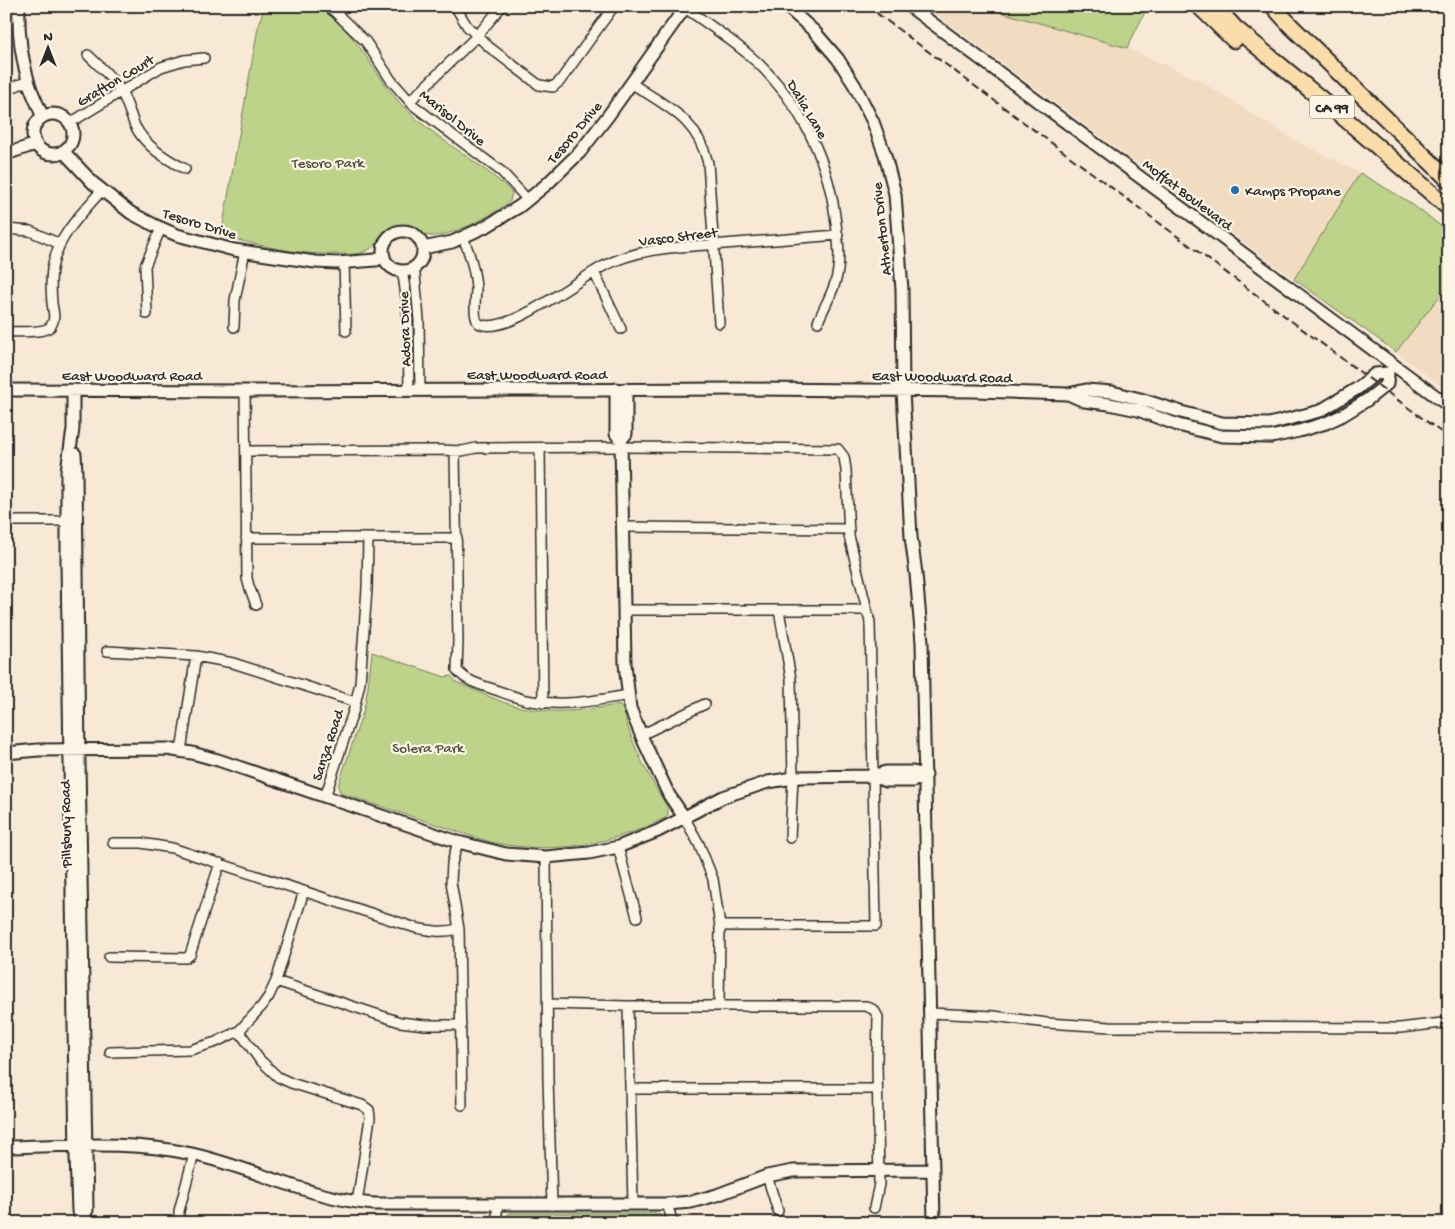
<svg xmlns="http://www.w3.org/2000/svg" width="1455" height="1229" viewBox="0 0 1455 1229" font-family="'Gochi Hand',sans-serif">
  <rect width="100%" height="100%" fill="#f7e9d5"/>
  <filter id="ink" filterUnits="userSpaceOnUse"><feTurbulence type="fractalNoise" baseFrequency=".02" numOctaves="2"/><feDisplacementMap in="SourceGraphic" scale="10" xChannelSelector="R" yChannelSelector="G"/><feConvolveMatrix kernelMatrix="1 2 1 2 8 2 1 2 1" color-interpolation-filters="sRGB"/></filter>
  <g filter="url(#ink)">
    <path fill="#f1dbc1" d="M934 6H979L1127 48 1197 79 1296 141 1360 173 1294 279 933 12Z
      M1449 284V392L1396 352Z"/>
    <path fill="#bcd389" stroke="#747f5a" d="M265 6C275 6 311 4 318 8 358 30 374 77 405 108 434 137 471 157 502 183L512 193 510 201C497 214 448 238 431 236 420 235 412 226 402 227 383 228 380 248 361 253 352 255 343 254 334 254 296 255 259 245 221 236L259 22Z
      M979 6H1148L1127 48Z
      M1360 173 1406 200 1449 232V284L1396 352 1294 279Z
      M372 652 445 677 451 676 456 682C472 689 487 696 503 702 540 715 578 712 615 705L620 706 623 709C631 745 649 777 668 808V815L665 818C615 843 562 853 507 845 485 842 465 834 444 827 410 816 377 805 343 794L340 792 338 786 364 709 368 687Z
      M510 1213H656L662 1216 664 1223H504C504 1218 506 1215 510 1213Z"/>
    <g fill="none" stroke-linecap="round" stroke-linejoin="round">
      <defs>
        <path id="street" d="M327 6 335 12 366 42 391 80 413 105 502 172 528 200
          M455 6 467 26 489 47 539 85 553 87 560 81 614 6
          M685 8C707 23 729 38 749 55 796 95 827 155 835 216 838 238 842 262 835 283 831 296 823 309 818 322
          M88 55C99 66 112 76 120 90 127 101 130 114 135 126 146 147 165 158 185 169
          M631 83C667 107 697 118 708 163L719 323
          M6 90 28 81
          M410 101 477 36 502 6
          M70 123 161 67 184 60 204 58
          M6 229 30 231 60 244
          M463 237C470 254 475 270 476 288 476 297 472 320 480 324 507 336 577 280 602 267 639 247 683 247 724 244 762 241 800 238 838 235
          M344 262 346 331
          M415 267V275L419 320 420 390
          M402 271C410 309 408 350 409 390
          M594 272 621 329
          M147 314 145 266 161 228
          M234 327 235 300 245 251
          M6 332C17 331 45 334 51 326 56 318 53 311 52 303 51 291 50 276 53 264 59 235 83 212 102 190
          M245 391 247 578 249 586 256 605
          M540 448 543 703
          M246 451 439 450 462 451 476 448 622 447 838 449 844 457 846 470 849 536 870 622 876 926H720
          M455 451 458 641 457 670C465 680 477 684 490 688 502 692 514 697 526 700 561 707 594 701 629 695
          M6 521H73
          M623 527 849 529
          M246 538H457
          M624 610H867
          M779 610 791 679 793 778 790 838
          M107 651 196 656
          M641 735 705 704
          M181 751 196 656 233 663 355 702
          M325 797 354 709 360 683 367 589 368 538
          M684 817 699 844 713 879 720 926 719 1006
          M458 842 452 863 451 882 459 929 462 1105
          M113 843H141L172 848 416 928C432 931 442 933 459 929
          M618 847 637 917
          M546 857 548 1079 552 1205
          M304 891 276 981 269 996 262 1006 239 1031 259 1059 278 1077 291 1083 362 1105 369 1110 370 1118 357 1203
          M109 957 186 958 190 955 220 863
          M276 981 400 1022 425 1025H461
          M548 1004 628 1006H866L874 1010 878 1017 877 1062 879 1184 874 1208
          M628 1006 633 1204
          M929 1013 994 1016 1047 1023 1110 1027 1400 1028 1442 1023 1449 1021
          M110 1052 190 1050 216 1042 239 1031
          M631 1089H877
          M767 1176 778 1211
          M667 1204 673 1223
          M179 1223V1211L194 1154
          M497 1223V1204"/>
        <path id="secondary" d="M19 6C18 31 21 56 28 80 31 92 38 104 42 116
          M786 6 814 31 838 59 855 86 873 122 885 155 895 194 902 290 903 391 911 537 916 574 922 642 934 1223
          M909 6 1449 406
          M33 134a20 20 0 1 1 40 0a20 20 0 1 1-40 0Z
          M63 151 93 183 131 213 154 225 177 235 234 250 315 262 337 263 376 260 384 256
          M6 154 36 144
          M383 251a20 20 0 1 1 40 0a20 20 0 1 1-40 0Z
          M423 248 452 242 487 226 520 206 547 184 580 152 608 116 686 6
          M616 389V434L621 440
          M626 389V434L621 440 625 664 630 708 644 742 669 795 684 817
          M6 390 245 391 742 389 975 391 1068 394 1086 390 1112 392 1140 399 1181 412 1222 423 1269 424 1320 411 1358 388 1375 374 1388 373
          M73 390V429L67 471V563L76 1157 78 1211 82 1219V1223
          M1068 394 1084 401 1109 404 1138 410 1178 425 1222 436 1271 437 1299 431 1326 423 1343 415 1367 400 1387 384 1388 373
          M75 454 76 472 79 763 87 1210 82 1219
          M6 753 38 750 167 749 192 753 218 760 458 842 506 854 546 857 589 853 618 847 658 831 723 797 768 782 800 777 873 776 886 772H913L926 775
          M873 776 886 781H913L926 775
          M6 1147C67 1146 132 1140 192 1154 254 1168 311 1199 374 1204H667L691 1202 717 1195 767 1176 793 1171 933 1170"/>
        <path id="highway" d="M1199 6 1234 40
          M1215 6 1235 28 1343 117 1449 208
          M1273 6 1291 26 1449 180"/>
      </defs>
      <use href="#street" stroke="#2b2b2b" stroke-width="12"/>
      <use href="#secondary" stroke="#2b2b2b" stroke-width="15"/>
      <use href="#highway" stroke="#2b2b2b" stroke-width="19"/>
      <use href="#street" stroke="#fcf5e5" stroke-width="9"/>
      <use href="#secondary" stroke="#fcf5e5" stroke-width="11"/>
      <use href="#highway" stroke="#faddab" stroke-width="15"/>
      <path stroke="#2b2b2b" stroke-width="2" stroke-dasharray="8 4" stroke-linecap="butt" d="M867 6 1449 438"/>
    </g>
  </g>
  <circle fill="#1f6fb2" stroke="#fcf5e5" stroke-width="2" cx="1235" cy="190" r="5"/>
  <g text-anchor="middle" stroke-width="4.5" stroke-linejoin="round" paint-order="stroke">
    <rect fill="#fcf5e5" stroke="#6a6863" stroke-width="1" x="1309.5" y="95.5" width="45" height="23" rx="4"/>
    <g font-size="14" font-weight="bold" fill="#2b2b2b">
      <text x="1332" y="112">CA 99</text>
    </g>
    <g font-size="15" fill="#2b2b2b" stroke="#fcf5e5">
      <text transform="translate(115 80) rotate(-31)" y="5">Grafton Court</text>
      <text transform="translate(808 109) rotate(59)" y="5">Dalia Lane</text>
      <text transform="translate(453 117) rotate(39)" y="5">Marisol Drive</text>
      <text transform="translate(574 132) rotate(-50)" y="5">Tesoro Drive</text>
      <text transform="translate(1188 194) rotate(37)" y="5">Moffat Boulevard</text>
      <text transform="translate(200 223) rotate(17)" y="5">Tesoro Drive</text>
      <text transform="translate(881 229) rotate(-96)" y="5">Atherton Drive</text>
      <text transform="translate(678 236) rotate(-7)" y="5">Vasco Street</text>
      <text transform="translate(404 329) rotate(-92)" y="5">Adora Drive</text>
      <text x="537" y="379">East Woodward Road</text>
      <text x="132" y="380">East Woodward Road</text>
      <text transform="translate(942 376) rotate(1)" y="5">East Woodward Road</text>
      <text transform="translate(327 745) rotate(-72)" y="5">Sanza Road</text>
      <text transform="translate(65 824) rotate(-91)" y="5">Pillsbury Road</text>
    </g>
    <g font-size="15" fill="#4f5542" stroke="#fcf5e5">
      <text x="328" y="167">Tesoro Park</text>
      <text x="428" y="752">Solera Park</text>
    </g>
    <g font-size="15" fill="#2b2b2b" stroke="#fcf5e5" text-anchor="start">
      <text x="1245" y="195">Kamps Propane</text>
    </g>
  </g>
  <rect width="1455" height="1229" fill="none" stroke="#fcf5e5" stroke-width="25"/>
  <rect x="12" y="12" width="1430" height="1204" fill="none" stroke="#2b2b2b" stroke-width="2" filter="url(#ink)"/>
  <g transform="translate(48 48)" stroke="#fcf5e5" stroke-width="4" paint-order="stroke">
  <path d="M0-4L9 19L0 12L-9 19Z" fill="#2b2b2b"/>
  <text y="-8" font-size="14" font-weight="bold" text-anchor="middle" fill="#2b2b2b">N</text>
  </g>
</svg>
